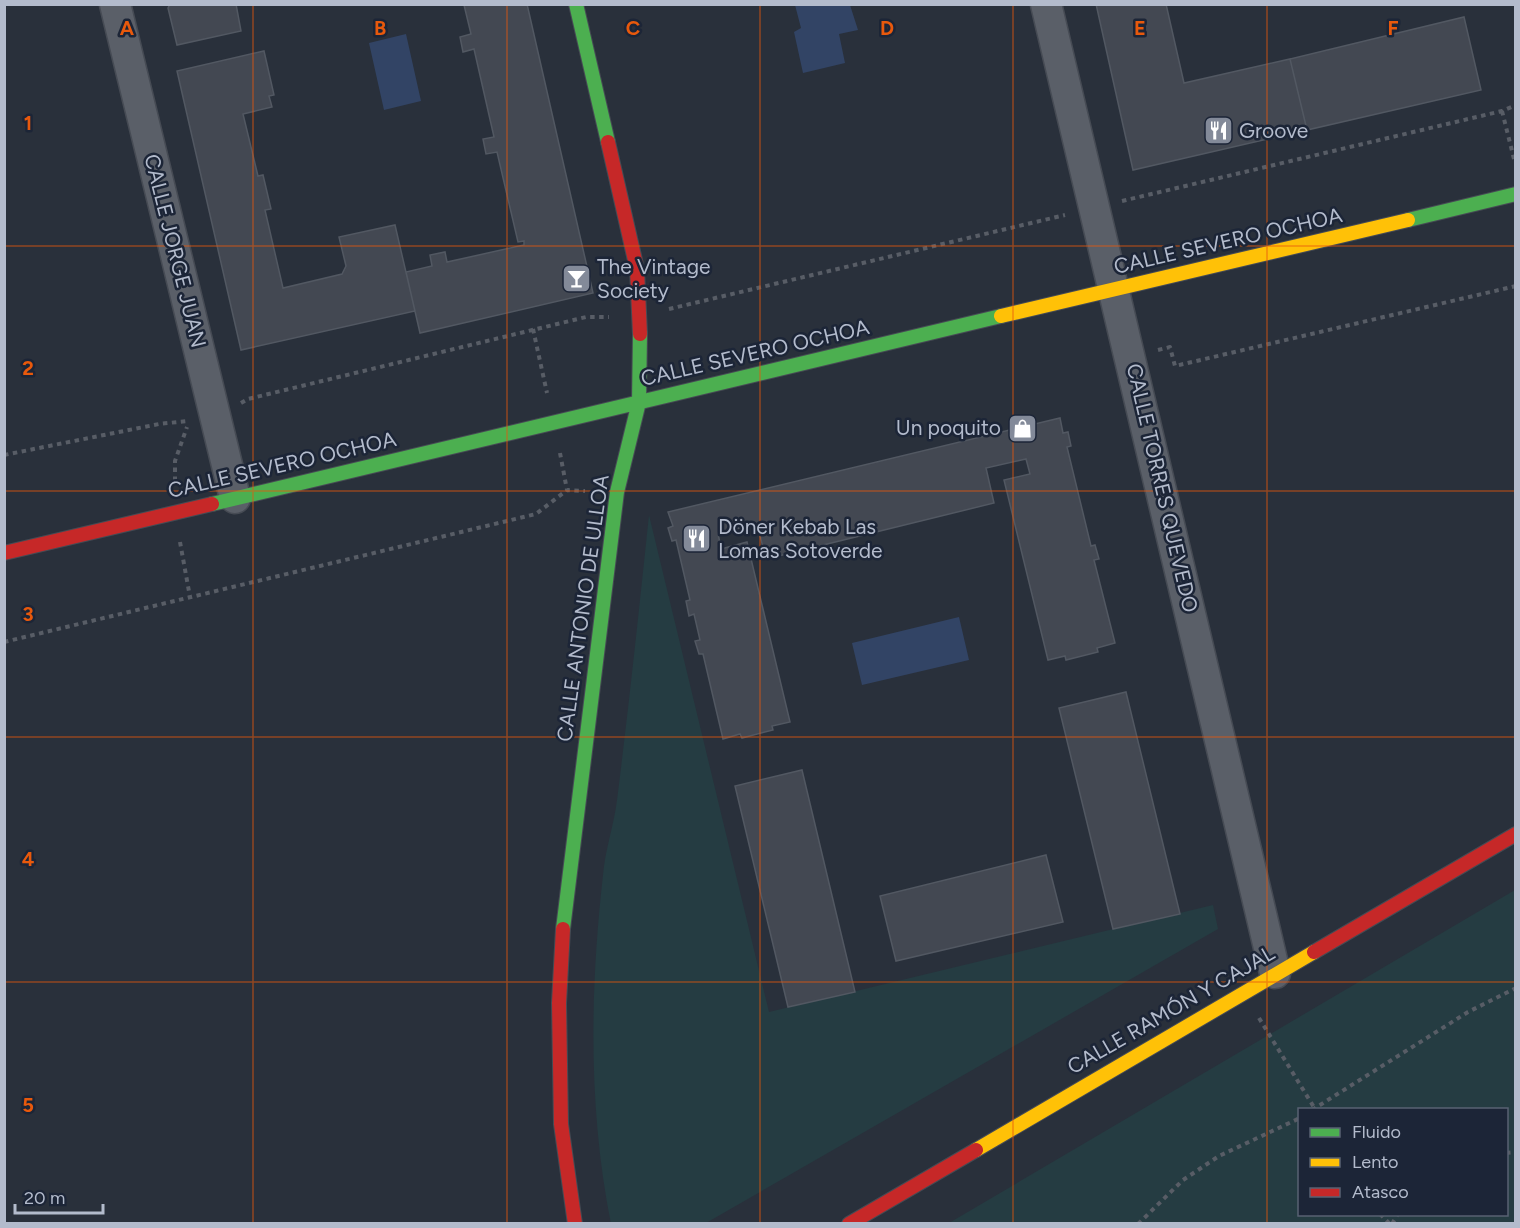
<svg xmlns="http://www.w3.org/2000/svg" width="1520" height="1228" viewBox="0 0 1520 1228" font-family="Figtree,sans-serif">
  <rect width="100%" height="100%" fill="#29303b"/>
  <path fill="#253c42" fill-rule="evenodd" d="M649 515 769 1012 1213 905 1218 929 706 1223 611 1224C588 1109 590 991 603 875 605 850 614 825 617 800 629 705 639 610 649 515Z
    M1515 890V1223H949ZM1300 1110H1506V1214H1300Z"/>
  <path fill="#324465" d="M795 5H850L858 30 839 34 845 63 803 73 794 32 801 28Z
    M406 34 421 101 384 110 369 43Z
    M959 617 969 660 862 685 852 643Z"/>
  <path fill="#434852" stroke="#525862" stroke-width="1.5" d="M170 4H236L241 31 177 45 168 8Z
    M527 4 593 293 420 333 406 272 432 266 430 255 445 252 447 262 524 245V241L518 242 497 152 486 154 483 139 494 137 474 49 463 52 460 37 471 34 464 5Z
    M1096 4H1166L1184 83 1290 59 1307 130 1133 170Z
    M1464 17 1481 90 1307 130 1290 59Z
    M264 51 274 95 269 96 272 107 243 114 258 176 263 175 271 209 265 210 283 288 342 274 346 266 339 237 395 225 415 311 241 350 177 71Z
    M1060 418 1063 433 1068 432 1071 446 1067 447 1091 546 1095 545 1099 559 1094 560 1115 643 1097 648 1098 652 1066 660 1065 656 1048 660 1004 480 1030 474 1026 459 986 468 994 503 766 559 757 524 718 533 721 549 747 542 790 722 772 726 773 730 742 738 740 734 723 739 703 654H699L695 641 700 640 694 614 689 616 686 601 690 600 676 540 672 541 668 528 673 526 668 512Z
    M1126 692 1180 914 1113 929 1059 708Z
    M802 770 855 992 788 1007 735 786Z
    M1046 855 1063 922 896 961 880 896Z"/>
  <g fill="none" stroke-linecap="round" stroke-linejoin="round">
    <defs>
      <path id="street" d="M115 4 235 498
        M1046 4 1275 973"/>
      <path id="fast" d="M576 4 608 142
        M1408 220 1516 194
        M212 504 1001 316
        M563 929 617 492 639 402 640 334"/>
      <path id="slow" d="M1001 316 1408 220
        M976 1150 1314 952"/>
      <path id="jam" d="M608 142 637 269 640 334
        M4 553 212 504
        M563 929 559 1003 561 1124 575 1224
        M1314 952 1516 834
        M849 1224 976 1150"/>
    </defs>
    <use href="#street" stroke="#464b54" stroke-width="33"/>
    <use href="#fast" stroke="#464b54" stroke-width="16"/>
    <use href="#slow" stroke="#464b54" stroke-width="16"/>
    <use href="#jam" stroke="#464b54" stroke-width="16"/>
    <path stroke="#585d66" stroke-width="4" stroke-dasharray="4.5 4.5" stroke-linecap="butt" d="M1502 111 1515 163
      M1122 201 1502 111 1516 105
      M669 309 1065 215
      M533 329 547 393
      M1158 350 1170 347 1175 366 1516 286
      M241 403 248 399 586 317H609
      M560 453 567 490 585 491
      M4 455 159 424 187 421
      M175 481V461L187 427
      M180 542 190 597
      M4 642 536 514 567 490
      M1259 1018 1315 1109
      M1312 1110 1468 1012 1516 988
      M1506 1153 1516 1152
      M1380 1214 1390 1224
      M1138 1224 1183 1180 1219 1156 1300 1118
      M1392 1224 1398 1214"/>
    <use href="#street" stroke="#5a5f68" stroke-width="30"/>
    <use href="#fast" stroke="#4caf50" stroke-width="14"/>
    <use href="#slow" stroke="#ffc107" stroke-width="14"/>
    <use href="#jam" stroke="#c62828" stroke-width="14"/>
  </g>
  <path fill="none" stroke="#e8590c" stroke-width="1.5" stroke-opacity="0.55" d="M253 4V1224M507 4V1224M760 4V1224M1013 4V1224M1267 4V1224M4 246H1516M4 491H1516M4 737H1516M4 982H1516"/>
  <defs>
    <symbol id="restaurant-square" viewBox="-11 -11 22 22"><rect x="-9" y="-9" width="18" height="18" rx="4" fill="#838a99" stroke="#1c2537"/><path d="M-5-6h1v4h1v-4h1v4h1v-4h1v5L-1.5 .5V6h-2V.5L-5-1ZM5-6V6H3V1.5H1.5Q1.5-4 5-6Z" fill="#fff"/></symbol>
    <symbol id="bar-square" viewBox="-11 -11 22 22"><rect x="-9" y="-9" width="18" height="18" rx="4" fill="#838a99" stroke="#1c2537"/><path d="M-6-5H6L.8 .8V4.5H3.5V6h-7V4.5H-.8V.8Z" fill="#fff"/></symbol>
    <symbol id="shop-square" viewBox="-11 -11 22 22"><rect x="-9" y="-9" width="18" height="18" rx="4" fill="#838a99" stroke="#1c2537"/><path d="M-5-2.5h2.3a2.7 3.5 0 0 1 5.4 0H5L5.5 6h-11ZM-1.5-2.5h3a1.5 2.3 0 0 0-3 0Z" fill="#fff"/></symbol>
  </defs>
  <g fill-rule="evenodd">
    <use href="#restaurant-square" x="1202" y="114" width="33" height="33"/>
    <use href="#bar-square" x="560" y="262" width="33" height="33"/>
    <use href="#shop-square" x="1006" y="412" width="33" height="33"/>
    <use href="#restaurant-square" x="680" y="522" width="33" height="33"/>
  </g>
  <g text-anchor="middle" stroke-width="5" stroke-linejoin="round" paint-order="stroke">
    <g font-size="21" fill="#b3bbcc" stroke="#1c2537" text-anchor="start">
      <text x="1239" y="138">Groove</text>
      <text x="597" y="274">The Vintage<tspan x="597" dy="24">Society</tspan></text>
      <text x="1001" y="435" text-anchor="end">Un poquito</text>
      <text x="718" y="534">Döner Kebab Las<tspan x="718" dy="24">Lomas Sotoverde</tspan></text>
    </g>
    <g font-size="21" fill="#b3bbcc" stroke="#1c2537">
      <text transform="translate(1228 241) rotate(-13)" y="7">CALLE SEVERO OCHOA</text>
      <text transform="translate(175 251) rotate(76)" y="7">CALLE JORGE JUAN</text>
      <text transform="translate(755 353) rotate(-13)" y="7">CALLE SEVERO OCHOA</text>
      <text transform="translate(282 465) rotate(-13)" y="7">CALLE SEVERO OCHOA</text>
      <text transform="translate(1162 488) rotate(77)" y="7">CALLE TORRES QUEVEDO</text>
      <text transform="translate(583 608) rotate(-82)" y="7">CALLE ANTONIO DE ULLOA</text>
      <text transform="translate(1171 1010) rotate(-30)" y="7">CALLE RAMÓN Y CAJAL</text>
    </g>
  </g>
  <g font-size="20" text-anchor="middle" font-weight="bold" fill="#e8590c" stroke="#1c2537" stroke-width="5" stroke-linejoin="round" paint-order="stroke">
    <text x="127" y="35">A</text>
    <text x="380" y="35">B</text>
    <text x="633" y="35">C</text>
    <text x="887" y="35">D</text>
    <text x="1140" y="35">E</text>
    <text x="1393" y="35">F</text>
    <text x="28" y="130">1</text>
    <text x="28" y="375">2</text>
    <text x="28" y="621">3</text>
    <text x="28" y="866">4</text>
    <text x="28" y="1112">5</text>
  </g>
  <rect width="1520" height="1228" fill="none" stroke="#b3bbcc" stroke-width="12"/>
  <rect x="1298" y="1108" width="210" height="108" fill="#1c2537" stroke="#586173" stroke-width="1.5"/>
  <rect x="1310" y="1128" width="30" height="9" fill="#4caf50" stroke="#586173" stroke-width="1.5"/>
  <text x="1352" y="1138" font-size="18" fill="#b3bbcc">Fluido</text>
  <rect x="1310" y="1158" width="30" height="9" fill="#ffc107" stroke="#586173" stroke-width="1.5"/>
  <text x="1352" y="1168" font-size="18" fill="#b3bbcc">Lento</text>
  <rect x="1310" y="1188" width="30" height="9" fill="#c62828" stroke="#586173" stroke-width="1.5"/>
  <text x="1352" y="1198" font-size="18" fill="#b3bbcc">Atasco</text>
  <path d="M15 1204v9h88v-9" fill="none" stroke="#b3bbcc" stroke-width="3"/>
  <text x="24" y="1204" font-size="18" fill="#b3bbcc" stroke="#1c2537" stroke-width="4.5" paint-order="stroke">20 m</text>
</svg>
